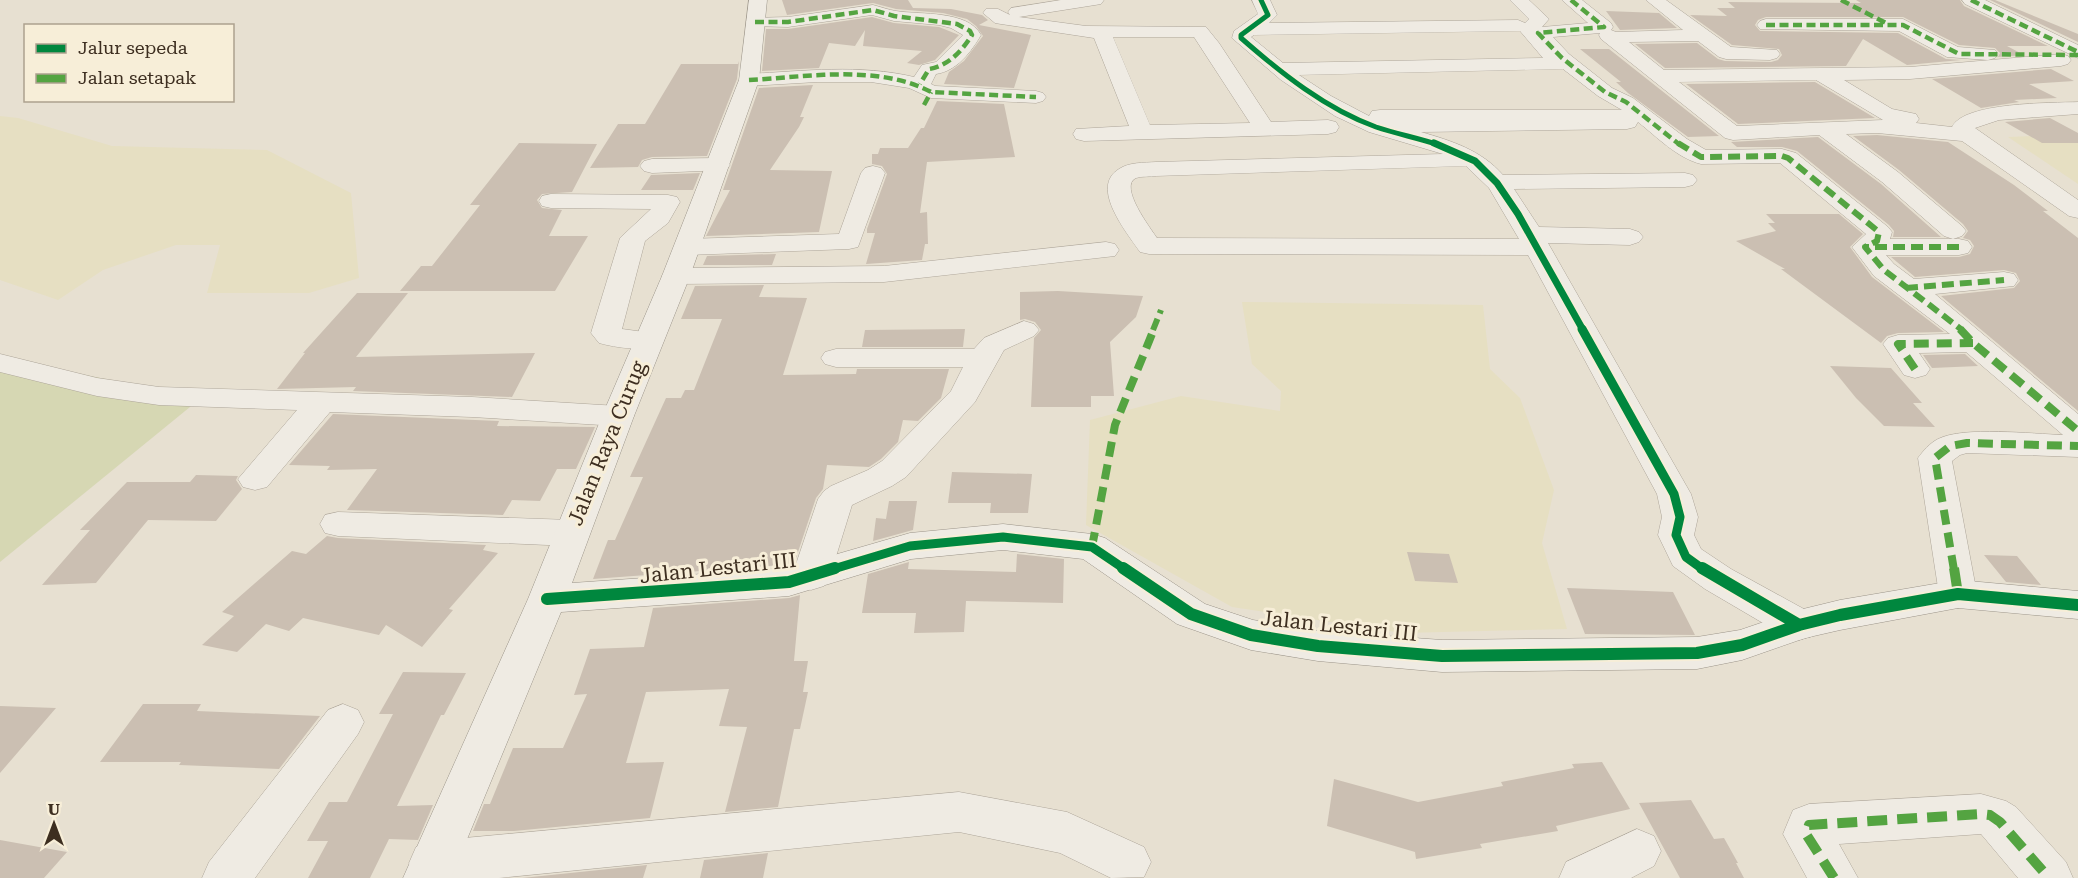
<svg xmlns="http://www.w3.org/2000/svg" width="2078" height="878" viewBox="0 0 2078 878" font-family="'Roboto Serif',serif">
  <rect width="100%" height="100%" fill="#e7e0d1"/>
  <path fill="#e6dfc2" d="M0 116 18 118 112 146 267 150 351 193 359 278 309 293H207L220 245H176L103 270 58 300 0 280Z
    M2078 134V184L2008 137Z
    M1242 302 1483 305 1490 369 1520 398 1554 490 1542 543 1567 629 1402 633 1232 607 1086 525 1090 420 1181 396 1280 411 1281 391 1252 364Z"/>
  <path fill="#d6d7b3" d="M0 358 201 398 0 562Z"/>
  <path fill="#cbbfb2" d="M782 0H908L913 8 951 9 982 15 988 20 979 25 1031 35 1014 88 944 84 949 72 964 61 983 36 976 26 967 19 943 13 896 9 873 3 787 15Z
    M1856 0H1960L1964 6 2048 46H2007L2024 55 1998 57 2000 53 1995 48 1959 45 1903 17H1766L1758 20 1755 25 1760 31 1898 33 1946 59 1961 60 1907 65 1863 39 1846 66 1665 68 1635 44 1697 43 1718 59 1725 61 1771 62 1778 60 1782 55 1779 49 1732 45 1690 15 1727 16 1717 8H1735L1728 2 1861 3Z
    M1990 0H1995L2078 34V42Z
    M1606 11 1659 13 1677 28 1620 30Z
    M872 17 894 23 939 27 959 35 935 60 919 65 907 63 922 51 863 46 865 30 855 46 829 43 819 68 762 71 766 29H788Z
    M1580 49H1609L1719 136 1688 137 1628 93 1616 82H1621Z
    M739 61 737 79 707 156 652 157 642 160 638 167 590 168 618 124H645L681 64H738Z
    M2051 69 2074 81 2029 84 2057 98 2014 100 2019 102 1981 108 1932 79Z
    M1815 82 1875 118 1738 124 1686 84Z
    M813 85 800 117H804L799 127 770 170 832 171 819 232 706 236 730 190H723L759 88Z
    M937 101 1004 104 1015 157 927 162 920 213 927 212 928 244H925L922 260 866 264 875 233H867V229L887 174 882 166 872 164V154H878L880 148H908L921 128H924Z
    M2050 118 2078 133V143H2042L2005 122Z
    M1877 135 1948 142 2014 185 2048 211H2043L2078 238V411L1941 296 2014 288 2020 281 2016 273 2004 270 1915 277 1891 257H1959L1970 254 1974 246 1970 240 1963 238 1968 231 1963 224 1899 170 1853 136Z
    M1818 137 1881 184 1941 237H1893L1894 231 1889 225 1797 151 1782 147H1737L1731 142Z
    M519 143 597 144 572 192 542 194 537 200 542 208 562 210 549 236H588L555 291H400L421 266H432L480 205H470Z
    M700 173 693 190H641L651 175Z
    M1766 214H1839L1863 234 1850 247 1872 277 1944 332 1898 333 1887 336 1881 343 1781 269H1785L1736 241 1776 231 1768 223H1775Z
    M776 254 772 265H703L707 256Z
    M764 285 759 297 807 298 783 375 856 374 857 369H949L941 398 918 421 903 420 898 442 881 459 869 467 827 465 823 489 816 498 794 564 593 579 608 540H615L643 477H630L666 398H681L685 390H694L722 319H681L695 286Z
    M1058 291 1143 296 1136 317 1110 342 1114 396H1091V407H1031L1034 338 1041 330 1035 322 1025 319 1020 320V292Z
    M357 293H408L356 357 535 353 512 397 353 391 356 387 277 389 305 353H303Z
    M965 329 963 347H862L865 330Z
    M1965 354 1978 366 1932 368 1923 355Z
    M1830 366 1891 368 1922 403H1913L1935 427 1884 426 1856 398Z
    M333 414 499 421 497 426 595 427 576 469H557L540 501 512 500 503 515 347 510 377 469 327 470 330 466 289 465Z
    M952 472 1032 474 1028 513H990L991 503H948Z
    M196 475 238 476 236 480 242 489 216 521 148 520 96 583 42 585 90 530H80L127 482H190Z
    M889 501H917L913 530 873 541 876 518 886 519Z
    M327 536 338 538 486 545 483 550 498 553 449 609 453 610 422 647 386 625 379 635 303 618 289 631 266 624 237 652 202 645 234 616 222 612 292 551 306 554Z
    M1407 552 1449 554 1458 583 1415 581Z
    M1017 554 1064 559 1063 603 966 601 964 632 914 633 916 613H862L868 574 909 562 908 569 1016 572Z
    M1984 555 2017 556 2041 585 2006 582Z
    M1567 588 1673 592 1695 635 1585 634Z
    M800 595 794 661H808L803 692H808L800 729H794L778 807 725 812 747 727 719 726 729 689 646 692 626 763 664 762 650 818 514 831H473L484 804H490L513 748H563L587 694 574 695 590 649 644 647 653 608 789 598Z
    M403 672 466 673 444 715H441L397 806 433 805 418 840 389 839 370 878H308L328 841H307L329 802H347L393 714H379Z
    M143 704H201L197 711 320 716 279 769 179 765 181 762H100Z
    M0 706 56 708 0 773Z
    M1602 762 1630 809 1556 826 1558 831 1480 844 1482 848 1416 859 1415 852 1327 826 1334 779 1418 802 1503 786 1501 782 1574 768 1572 764Z
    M1691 800 1714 839 1724 838 1738 863H1736L1744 878H1680L1639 803Z
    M0 840 67 852 44 878H0Z
    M768 853 763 878H700L704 860Z
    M647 865 643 878H522Z"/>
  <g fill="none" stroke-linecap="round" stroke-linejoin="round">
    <defs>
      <path id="street" d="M1061 0H1104L1101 4 1095 5 1019 17 1086 26 1206 27 1219 43 1271 122 1328 120 1336 122 1339 127 1336 132 1328 134 1084 141 1076 139 1073 134 1076 129 1129 126 1094 38 1001 24 995 23 983 13 986 9H998L1010 15 1008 12 1011 8ZM1113 37H1194L1250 123 1150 125Z
        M1252 0H1270L1277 15 1269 23 1518 20 1525 23 1529 19 1510 0H1529L1549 19 1542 27 1588 23 1562 0H1582L1611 23 1613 27 1611 30 1616 32 1683 30 1646 0H1666L1731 47 1777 50 1780 54 1777 58 1770 60 1726 59 1719 57 1698 41 1629 42 1664 70 1910 67 2061 54 2068 56 2071 60 2068 64 2061 66 1910 79 1844 80 1892 109 1916 114 1919 119 1916 123 1952 127C1963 102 2052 103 2078 102V114L1999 120 1975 128 2078 200V218L2069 216 1962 141 1877 133 1846 134 1898 172 1962 226 1966 231 1962 236 1953 239 1944 236 1882 182 1819 135 1733 140 1725 138 1601 39 1599 35 1600 33 1553 37 1569 54 1612 88 1633 98 1687 139 1706 150 1782 149 1796 153 1888 227 1892 232 1890 239H1959L1968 241 1972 247 1968 253 1959 255H1886L1894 264 1914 279 2004 272 2014 274 2018 280 2014 286 1935 294 2078 414V457L1967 453 1960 455 1952 461 1977 594 1972 604 1958 608 1944 604 1939 594 1918 458C1923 451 1930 443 1938 439 1963 426 2033 434 2063 435L1966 352 1919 353 1930 369 1926 375 1915 378 1904 375 1883 344 1888 338 1898 335 1950 334 1874 276 1852 247 1866 234 1780 163 1701 164C1677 158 1657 137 1638 122L1635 127 1627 129 1421 132C1452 141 1481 150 1503 175L1685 173 1693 175 1697 180 1693 185 1685 187 1514 189 1539 227 1630 229 1639 232 1643 237 1639 242 1630 245 1548 243 1691 494 1698 517 1694 535 1701 549 1731 569 1813 614 1819 625 1813 636 1799 640 1785 636 1705 589 1673 566 1658 535 1662 517 1657 494 1528 255 1149 254 1140 252C1127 233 1089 187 1119 169 1129 162 1144 163 1156 162L1443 154 1369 132 1335 116 1281 80 1232 38 1234 31 1258 14ZM1520 31 1543 58 1283 63 1251 37 1254 35ZM1563 69 1598 96 1622 110H1380L1372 111 1369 116 1331 96 1299 75ZM1816 80 1883 120 1737 126 1679 82ZM1466 166 1489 188 1519 239 1157 238C1151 229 1118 186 1136 178 1142 176 1150 177 1156 176Z
        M1962 0H1985L2078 45V58L1965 4Z
        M873 5C881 7 889 10 896 11 921 15 968 10 981 35 971 52 957 71 936 74L931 84 935 86 1036 91 1043 93 1046 97 1043 101 1036 103 931 98 909 88 871 82H817L749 86 742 84 739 80 742 76 749 74C804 71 860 64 914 77L922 65 936 62 963 35 951 28 939 25 894 21 872 15 788 27 749 26 746 22 749 18 788 17Z
        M1766 19H1903L1958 47 1995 50 1998 54 1995 58 1988 60 1947 57 1899 31 1760 29 1757 25 1760 21Z
        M718 158 726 160 730 165 726 170 652 173 644 171 640 166 644 161 652 159Z
        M873 166 881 168 885 173 858 247 849 249 687 255 678 253 674 247 678 241 687 239 839 234 861 173 865 168Z
        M551 194 668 195 677 197 680 202 668 223 645 241 622 329 659 334 664 340 659 346C641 351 617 348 599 343L591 333 620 238 651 209 551 208 542 206 539 201 542 196Z
        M1106 242 1115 244 1119 250 1115 256 884 282 676 284 666 282 662 276 666 270 676 268 884 266Z
        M1024 321 1034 324 1039 330 1034 336 1004 350 975 402 906 477 892 486 852 505 830 576 824 586 811 590 798 586 792 576 818 499 824 491 831 486 868 470 882 461 951 391 963 367H836L825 364 821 358 825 352 836 349H974L984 338Z
        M0 354 97 378 159 387 472 397 618 406 629 409 634 416 629 423 618 426 472 417 330 412 267 487 255 490 243 487 238 479 297 410 159 405 97 396 0 372Z
        M338 512 571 520 584 524 589 533 584 542 571 546 338 536 325 533 320 524 325 515Z
        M343 704 358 710 364 722 358 734 255 878H202L209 862 328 710Z
        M959 792 1067 812 1144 847 1151 862 1144 877 1111 878 1060 853 959 832 499 878H416L409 863 416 847 433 841Z
        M1981 794 2006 801 2016 807 2066 862 2073 878H2018L1981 834 1839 844 1858 878H1807L1783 834 1793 810 1809 804Z
        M1637 829 1654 836 1661 851 1654 866 1631 878H1559L1566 862Z"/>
      <path id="secondary" d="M749 0H767L759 80 690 276 634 416 572 583 789 568 910 533 1003 524 1092 534 1105 538 1205 604 1253 620 1318 631 1442 640 1697 637 1740 630 1799 610 1840 600 1958 580 2078 591V619L1958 608 1840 630 1805 638 1742 660 1697 669 1442 672 1318 661 1251 650 1177 624 1083 559 1003 550 911 559 789 596 561 612 451 878H403L528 599 602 416 662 276 739 80Z"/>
    </defs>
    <use href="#street" stroke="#ada599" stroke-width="1"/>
    <use href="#secondary" stroke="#9c958a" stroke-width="1"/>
    <use href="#street" fill="#efebe3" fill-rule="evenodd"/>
    <use href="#secondary" fill="#efebe3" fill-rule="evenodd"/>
    <path stroke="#54a441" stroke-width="4.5" stroke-dasharray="9 4.5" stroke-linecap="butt" d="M1571 0 1604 27 1538 33 1562 58 1605 92 1626 102 1680 145
      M1841 0 1886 23
      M1971 0 2078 52
      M755 22H788L873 10 894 16 957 24 970 31 972 35C962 51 948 66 929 69L920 84
      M1766 25H1903L1959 54 2078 55
      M749 80C807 77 878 64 931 92L1036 97
      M924 105 931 92"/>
    <path stroke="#54a441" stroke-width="6" stroke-dasharray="12 6" stroke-linecap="butt" d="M1678 143 1701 157 1782 156 1788 158 1879 232 1877 241 1865 247
      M1959 247H1865L1884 270 1962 330
      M1906 288 2004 280
      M1153 330 1161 310"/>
    <path stroke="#54a441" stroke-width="8" stroke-dasharray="15 8" stroke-linecap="butt" d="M1960 329 1973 343 2078 431
      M1915 369 1898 344 1973 343
      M1092 547 1115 425 1154 329
      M1954 570 1935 458 1950 446 1967 443 2078 446"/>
    <path stroke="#54a441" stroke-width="10" stroke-dasharray="20 10" stroke-linecap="butt" d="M1954 568 1958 594
      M1834 878 1806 834 1809 825 1981 814 1990 815 2000 822 2049 878"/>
    <defs>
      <path id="cycleway-far3" d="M1261 0 1268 15 1241 35V38C1281 73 1326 109 1376 127 1397 134 1418 138 1439 145"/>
      <path id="cycleway-far2" d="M1434 143 1475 161 1497 183 1518 214 1583 330"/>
      <path id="cycleway-far1" d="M1582 329 1674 494 1680 517 1676 535 1686 557 1704 570
        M830 570 910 546 1003 537 1092 547 1126 570"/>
      <path id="cycleway" d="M1123 568 1191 614 1251 635 1318 646 1442 656 1697 653 1742 645 1799 625 1840 615 1958 594 2078 605
        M1702 568 1799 625
        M547 599 789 582 835 568"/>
    </defs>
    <use href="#cycleway-far3" stroke="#f7eed8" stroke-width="8"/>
    <use href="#cycleway-far2" stroke="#f7eed8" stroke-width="10"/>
    <use href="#cycleway-far1" stroke="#f7eed8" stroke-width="13"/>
    <use href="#cycleway" stroke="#f7eed8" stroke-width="16"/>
    <use href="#cycleway-far3" stroke="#00873e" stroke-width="5"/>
    <use href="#cycleway-far2" stroke="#00873e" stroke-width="7"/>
    <use href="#cycleway-far1" stroke="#00873e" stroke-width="9"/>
    <use href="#cycleway" stroke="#00873e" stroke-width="12"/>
  </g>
  <g text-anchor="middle" stroke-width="6" stroke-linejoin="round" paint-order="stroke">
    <g font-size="21" fill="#3d2e20" stroke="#f7eed8">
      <text transform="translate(607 443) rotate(-68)" y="7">Jalan Raya Curug</text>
      <text transform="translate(718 568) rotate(-6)" y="7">Jalan Lestari III</text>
      <text transform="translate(1339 626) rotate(6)" y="7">Jalan Lestari III</text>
    </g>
  </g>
  <rect x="24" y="24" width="210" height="78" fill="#f7eed8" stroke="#ada18e" stroke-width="1.5"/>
  <rect x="36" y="44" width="30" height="9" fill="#00873e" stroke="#ada18e" stroke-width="1.5"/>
  <text x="78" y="54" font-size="18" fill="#3d2e20">Jalur sepeda</text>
  <rect x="36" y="74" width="30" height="9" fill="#54a441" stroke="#ada18e" stroke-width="1.5"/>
  <text x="78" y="84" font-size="18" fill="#3d2e20">Jalan setapak</text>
  <g transform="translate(54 824)" stroke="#f7eed8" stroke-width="4.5" paint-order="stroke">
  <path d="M0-4.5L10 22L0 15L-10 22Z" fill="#3d2e20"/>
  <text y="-9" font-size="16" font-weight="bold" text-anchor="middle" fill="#3d2e20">U</text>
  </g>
</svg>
